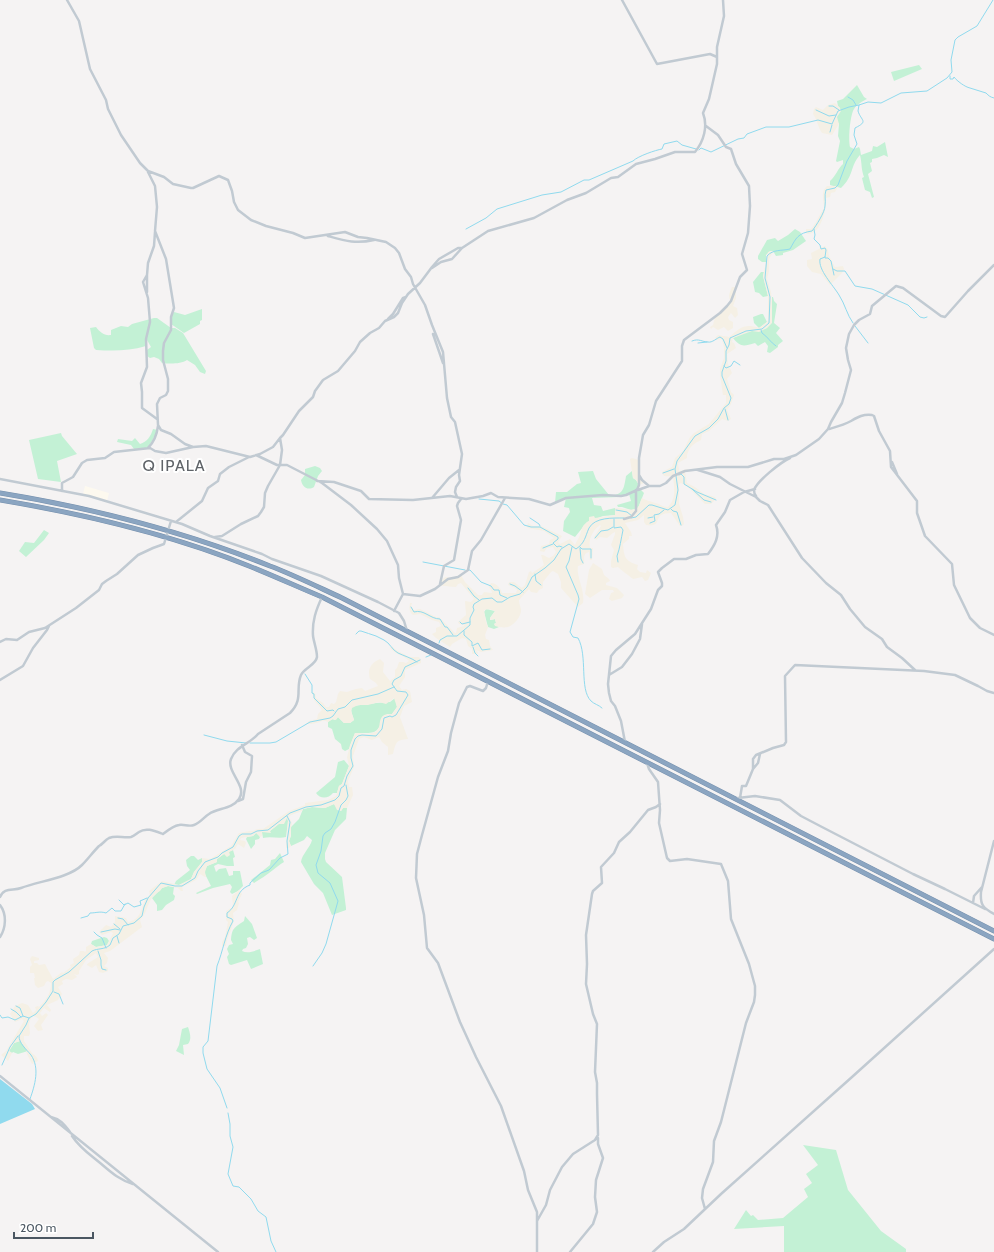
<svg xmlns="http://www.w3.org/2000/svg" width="994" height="1252" viewBox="0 0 994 1252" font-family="Cabin,sans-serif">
  <rect width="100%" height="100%" fill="#f5f3f3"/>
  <path fill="#fdf9ef" d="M85 486 109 493 107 501 83 494Z"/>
  <path fill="#c3f1d5" d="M919 65 922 69 894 81 891 72Z
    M857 85 864 97 867 99C863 101 857 104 854 109 850 115 848 140 850 147L854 149 859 147 860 149 861 155 872 151 873 146 877 147 885 142 888 157 884 155 877 158 872 159V162L870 163 872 171 868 174 874 197 872 198 870 192 865 190 862 178 864 177C861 169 862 163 860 155 850 166 854 176 841 188L830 185V181C836 176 838 168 843 164V160L837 162 836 161 840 141 838 136 839 124 836 119 840 108 838 106 837 101 843 99Z
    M795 229 800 232 806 241 793 250 783 253V255L776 256 773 251H770L766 255V262H762L758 259V256L767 240 775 238 778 241 788 235Z
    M761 272H764L763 276 768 296 763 297 759 293 755 292 753 282Z
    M772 297H773L774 301 777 304 774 323 780 328 776 333 783 341 778 345V347L770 353 767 352 768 346 765 342 758 346 755 343C744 346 741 348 733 338L746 332 767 328 772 302Z
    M202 309V320L200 321V324L184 333 171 324V317L174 312 185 315Z
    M761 314H763L767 322 759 328 754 323 753 317Z
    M154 318H157L171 328H175L183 333 206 371 205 374 200 372 195 365 187 360C181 364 170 364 162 363L159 359 154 357 150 358 147 356V350L151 347 147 340 146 346C129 351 114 351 96 350L94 348 90 328 96 327C100 332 104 336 111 335V330L121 326 128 327 132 324Z
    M153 429 158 430 148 448 134 449 131 445 117 442 118 439 132 441 135 438 140 444C147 442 151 436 153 429Z
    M61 433 62 436 77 454 57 461 61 482 38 479 29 440Z
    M315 466 320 468 322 471 318 476 314 487C308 491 302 487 301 480L305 475V469Z
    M593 471 596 479 609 495C623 496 624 489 626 476L632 471 633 478 636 480 639 485 638 489H640L644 493 638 508 631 510 622 507H618L617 505 631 501 629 494 619 497 592 498 594 505 601 506 603 511 615 508 616 515 603 516 587 522 575 537 563 531 564 521 570 512 569 508 564 507 566 498 555 503 556 492H567L577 484 581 483 578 472Z
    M44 530 49 533 44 540 26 557 19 551 25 542 34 543Z
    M486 609 495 611 490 618V620L495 619 496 623 494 624 499 627 494 629 488 627 484 612Z
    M395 698 397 707 392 714H387C375 735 378 733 355 733L349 749 345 751 342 749 341 744 335 739 332 729 328 727V722L332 719 335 720 338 717 344 723H350L354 720C353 716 350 711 352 707 354 705 385 702 390 702Z
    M344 760 349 766 342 784 339 786 337 793H333C328 799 320 799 316 793L335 777 338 762Z
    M334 804 341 811 343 808H347L346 819 335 830 325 853V859L326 862 342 877 346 908V910L332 915 323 893 314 884 301 862C302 854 310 848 312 840L307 836 304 840 291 846 289 841 291 836V827L299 819 303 809 312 807 325 808Z
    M287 817 288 821 286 837C279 839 271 836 263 838L262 832 270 831Z
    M257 832 260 837 259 839 255 840V844L251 849 246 839 247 837 253 836Z
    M233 850 235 857 233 858 234 866H227L218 864 214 866 216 872 219 869 226 868 229 876 233 875V871H240L243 886 238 891 232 894 230 892 232 887 230 884 213 888 197 894 196 893 211 886 204 872 207 866 217 862V859L224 854Z
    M280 853 284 862C280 864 277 867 273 870 267 875 260 879 254 883L251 880 270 865 271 860 275 859Z
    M191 856H194L198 860 202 858V862L194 872 191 879 179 885H174L176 881 190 870 187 866 186 860Z
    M168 886 174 887 173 894 175 896 174 900 166 905 162 910 157 911V905L152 898 162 888Z
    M245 916 252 924 257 938 254 940 250 937 247 938 248 944 246 948 243 949 242 951C248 954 254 951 260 949L263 964 251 969 247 960 231 965 229 964 227 957 229 954 227 949 229 945 233 944 231 940C232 928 234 928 244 921Z
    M104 937 107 938 109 941 107 945 96 947 91 944 92 941Z
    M188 1027C190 1033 192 1039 188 1044L183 1045 184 1055 176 1051 179 1045 182 1029Z
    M20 1041 28 1051 18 1054 13 1052 12 1053 9 1051 14 1043Z
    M803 1145 836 1150 848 1190 881 1231 906 1249V1252H784V1226L734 1229 746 1210 751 1216 753 1215 758 1220 783 1218 808 1197 804 1189 812 1183 806 1174 818 1165Z"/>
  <path fill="#f5f0e5" d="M835 103 840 108 841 111 837 117 839 124 832 135 822 133C818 127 817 119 813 114L814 109 816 107 823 110 828 105Z
    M827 186H836L838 187 835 192 831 193 830 197 826 198C826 209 822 233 808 234L806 233V229H811C817 222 819 215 824 208 824 201 820 192 827 186Z
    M825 246 828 250 829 256 835 267 843 266 844 269 842 273 830 285 821 274 812 272 807 266V260L812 259 811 253Z
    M772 251 773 252 769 259V271L767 279 771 292 772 302V323L767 328 759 332 752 331 733 338 732 342 734 343 736 348 727 354 728 364 732 373 727 379 731 392 734 395 731 404 727 410 731 419 728 421 722 419 709 431 702 434 701 440C693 444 690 446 687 455V458L678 463 679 471 688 469V471L685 472 687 483 695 487 704 494 715 497 716 499 711 504H705L688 487 681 483 679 484V504L683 517 684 524 682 526H680L671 513C650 513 665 528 646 525L644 522V515L638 520 625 523 631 532 632 536H629V539L623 544C624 557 625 561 638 565L637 569 640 572 646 573 647 570 651 573 648 580 645 581 642 577 633 579C628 575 622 571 618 567L613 568 611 567V561L614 550 611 545 615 534V532L613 533 607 538 600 537 596 540 594 537 601 526 600 525C593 530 588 539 590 548H593L592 560H590L589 552C582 554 585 559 584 564L578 566C576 577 585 589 583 603L578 607 561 588V582L558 574 553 571 551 572 543 582V588L539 590 537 593 531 592 529 589 519 600C519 604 520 605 521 609 522 616 514 625 508 627 504 628 498 627 495 626L494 624 496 623 495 619 491 620 490 618 495 611 489 609 484 610 486 622 488 627 485 635 486 639 489 640 490 646 493 650 481 652 476 650 478 653 477 654H472V649L468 646 466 639 462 638 452 644 450 647 436 638 432 634 436 632V628L441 626 439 622 432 620 420 614 413 615C409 612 409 608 410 603H412L411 606 414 610 420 609 436 617H439L455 633H456L457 628 464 626V625L459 624 458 622 466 615 465 601 471 602 474 599 461 583 458 584 456 587C450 587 445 585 439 586L442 580 445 577 452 578 461 575 465 582 478 595H482L484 592 492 593V592L489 587 491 583C496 583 501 588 502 593H516L517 590 515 588 508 585 509 582H514L522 588 525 585 529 572 531 571 532 573 544 565 541 555H543L549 558 553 556 556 552 553 547 547 548 544 552 540 551 541 546 549 544 550 540 554 538 544 531 528 528 527 527 528 523 533 526H541L562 536 558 542 560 544 570 539 575 545C576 542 579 538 580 535 582 528 582 525 589 521V517L594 516 595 518 615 515V508C622 507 634 513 638 507 640 505 640 501 642 498 647 501 650 501 655 503 661 504 662 507 668 507 677 498 674 487 673 476 668 476 663 478 662 472L672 467 675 458 683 451 690 437 694 433 709 424 726 403V395H723L720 375V369L724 358V347L722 339 717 340 715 338 718 335 729 337C740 328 744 323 759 328L767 322 768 320V296L763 276 768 252Z
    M732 287H736V298L733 306 737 308 738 315 735 318 731 313 728 317 729 320 733 322V328L728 331 724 327 718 330 713 327 711 329 710 327 713 325 715 317 731 301C727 296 730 292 732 287Z
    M632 458 639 460V473L644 483 639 485 636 480 633 478 630 459Z
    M593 563 602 569 604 575 609 579 610 581 606 583V585L617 588 624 595 622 598 612 601 609 599 611 593 614 592 613 590H602L590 598 585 594 589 570Z
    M392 646C396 652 403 652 408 657H419L421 660V663L405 670V677L399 686 402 690 406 689 410 691 412 702 404 706 400 717 408 739C395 740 396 743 393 754L388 755V747L382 742 379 737 372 740 364 737 359 739 353 756 354 767 348 781 349 787H352L353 795 347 808H343L341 811 337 810 334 804 325 808 312 807 303 809 302 811 291 815 289 817 292 823C290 829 292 835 289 841L291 846 289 848H286V846L288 821 287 818 284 824H279L270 831 271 833 262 832V836L260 837 256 833 253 836 241 838 240 840 245 841 246 843 244 848 238 844 235 849 229 852 230 855 227 857 224 854 217 859V862L207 866 205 872 206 877H205L200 874 196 880 182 887 183 891H181L178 888 168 886 162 888 160 891C147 897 149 912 140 920L142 927 110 951 104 953 108 958 107 963 104 966 108 968V971L103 973 99 972 96 965 92 968 87 965V964L98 957 96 953 86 960 79 971V974L77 975 74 974 77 977 72 980 66 979 62 981 63 984 58 987 62 994 58 1000 47 1005 51 1010 50 1012 44 1008 40 1013 42 1016 46 1013 48 1015 41 1025 43 1030 38 1031 34 1026 39 1019 36 1017 33 1016C28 1021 29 1027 30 1033L29 1036H24V1041C27 1045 29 1049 32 1053 35 1056 37 1056 38 1061L32 1064 26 1052 27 1051 20 1041 14 1043 9 1051 12 1053 8 1061 1 1055 6 1051 24 1021 22 1019 15 1022 10 1014 15 1006 22 1003 28 1005 33 1013 36 1010 35 1007 38 1006 39 1007C46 1000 51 993 51 983L48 981 46 982 44 986 38 988 35 985 34 978H35L34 973H30V967L32 965 30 959 32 956 39 958V960L34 961V963H37L39 965 45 964 53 979 62 972 63 973 71 967 70 965 74 963 73 959 79 955 80 951H84L85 952 86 951V947L91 944 96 947 107 945 113 933 111 932 102 935 99 932 106 925 111 927 115 922V916L126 918 128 922C145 919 139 902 150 895L149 891 162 881 179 885 191 879 194 872 202 862V858L210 859 231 846 239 833C243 832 246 832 250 831 256 831 256 828 263 829L289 811 305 805V803L328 800 336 796 339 786 342 784 349 766 347 757 350 745 355 733C361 733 369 735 375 732 384 728 374 713 392 714L397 707 394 698 386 704 379 702 368 705H358L352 708 351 711 354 720 350 723H344L338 717 336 720 333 719 328 722C323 719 321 722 316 723 313 724 309 724 306 724L309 721 317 719 318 714 322 710C319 704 313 702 313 695L311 692 315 693 316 698 323 703 326 707H329L331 703 334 704 336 702 338 694 340 691 347 692 356 689 362 688 365 691 378 686 376 683 370 679C367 669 371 663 380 659L384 663 383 672 390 681 395 677V670L397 668 399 662H403L406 663 409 661C403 655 395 654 390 648Z
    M239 890 242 894 238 902 239 903 237 910 233 913C236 927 227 933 226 946H222V942L225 937 228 922 226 920V911L233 907 232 896Z"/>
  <path fill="#90daee" d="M0 1079 32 1104 35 1109 0 1124Z"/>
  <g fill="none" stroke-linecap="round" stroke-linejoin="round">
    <path stroke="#90daee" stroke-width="1" d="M950 76V79H953L954 77C957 81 965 87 970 88 975 90 981 91 986 93 989 96 990 97 994 98
      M848 97 853 100 856 105
      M829 106H833L839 110
      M816 110 829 116 836 115
      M830 132 832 125
      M699 150 701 148 711 152 738 139 744 138 747 134 766 127H789L818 120 832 124 838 111 849 107 859 105
      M466 229 486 218 497 209 542 195 561 192 584 180H589L633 161C638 156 656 150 662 149L664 144 677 141 682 145 696 149
      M814 229 815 235 814 239 820 245 821 249 825 248 826 250 825 257 820 259C818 270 833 285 839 295 845 304 847 315 853 323
      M825 257V258H828L831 261 834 275
      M833 269 837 271H845L855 286 872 289 908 305 920 317 924 318 927 317
      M855 326 868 343
      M761 330 762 333C768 337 770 342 776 346
      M692 341C699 338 702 342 708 342 712 343 717 338 720 337L723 339 727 348
      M698 343 707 342
      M724 366 726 368 731 366 734 361 740 365
      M725 409 728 420
      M663 473 674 469
      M679 475 681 474 684 477V484L697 492 716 500
      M692 489 704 500 711 502
      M479 499 499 501 503 504 507 505 524 525 531 527H540L558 537V539L553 543 557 547 559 546 562 547
      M671 509 673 511 677 512 681 525
      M616 510 627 512 632 516
      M530 518 539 524 540 526
      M631 518 636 517 649 505H652L668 510 675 505 678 490 675 469 677 461 695 436 709 428 718 419 724 408 729 404 731 398 722 376V372L726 361V351L729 345 730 338 746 331 762 329 769 323 770 297 765 278 767 256C773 249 782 251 790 249 796 238 798 233 812 231 816 226 825 212 825 206 826 200 824 196 826 190L835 188 838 185 847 161 857 144 854 135 855 128C869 121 861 121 858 111L859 105 868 102 881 103 901 93 927 91 947 78 952 72 951 60 955 40 958 37 977 26 993 0
      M648 518 653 517
      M614 519V528L621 527 623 530C621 539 620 548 617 556L618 562
      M650 523 655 521 654 515 659 514 664 510
      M595 538 601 531 608 530 613 527
      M572 547 569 561 566 567 578 595 579 599 570 632 573 637 578 638C588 656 579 689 591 701 594 704 599 705 602 708
      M580 547 582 549H591V558
      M543 548 553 544
      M580 548 581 559 583 563
      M423 562 465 570
      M468 570H470L481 582 491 586 494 590H499L500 595 507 598
      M535 574 536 581 541 585
      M510 584 515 586 523 592
      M468 588 474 596 479 600
      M411 607 414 612C424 609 430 619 440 619L445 627H447L453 635
      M460 622 462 624 470 622
      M464 631V635L472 642V646L478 643 482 650 490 649
      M356 634 359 631H361C366 633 371 634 376 636 379 637 381 639 384 640 390 643 392 650 398 653 404 656 412 658 417 662
      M439 643 440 640 447 636H457L470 625V618L474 610 473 607 474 604 482 599 492 598 497 602H502L510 597 520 594 527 587 532 577 545 568 554 560 561 549 569 544 576 549C585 543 585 537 589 528 595 517 613 518 624 518
      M473 647 475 653 478 656
      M426 657 431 655
      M305 674 312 685V693L314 694V698L327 711 333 710 334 711
      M204 735 227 741 246 743
      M250 743H270L276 742 310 722 330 718 333 716 338 709 345 707 352 700 378 694 394 687
      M119 900 124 905 128 903 134 907 141 905 140 901 147 898
      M81 918 88 916 90 913C96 913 100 911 106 913L112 908 115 911H121L125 904
      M118 918 123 919 128 925
      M114 924 120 929
      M94 932 97 935 102 938 106 948
      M101 932 115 929 120 930
      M117 936 119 943
      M98 951 101 960V965L102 969 106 970
      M313 966 322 953 326 944 338 901 330 883 318 873 316 865 321 851 323 836 325 833 331 829 335 822 341 805 346 800 348 796 346 785
      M54 992 59 994 63 1004
      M16 1006 20 1008 23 1016
      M11 1009 16 1012 21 1017
      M0 1015 2 1018 8 1017 15 1020 23 1016 29 1018
      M2 1065 10 1047 18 1036
      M30 1099C35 1085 40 1068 31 1055 26 1049 19 1043 19 1036L26 1025 29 1018 36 1014 46 1002 53 991V982L55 980 69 972 92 951C98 948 104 950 110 945L113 938 119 934 123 926 134 923 142 916 144 907 148 898 161 883 175 886H182L195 878 198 871 205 862 218 857 222 853 233 847 239 836 242 834H251L257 831 268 830 290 813 306 807 321 805 335 800 339 796 341 788 344 786 347 776 353 766 351 758V750L355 739 358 736 362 735 376 736 382 729 384 718 390 716 392 717 396 715 408 695 406 692 397 691 392 684 394 680 401 676 405 667 420 660
      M227 1108 220 1088 207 1069 203 1053V1047L208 1041 217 966C223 951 225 935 233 921L232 919 227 917V913C239 905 234 891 250 885V883L261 873 269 870 280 858 288 854 287 841 290 822 287 816
      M228 1113 230 1124V1136L233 1147 228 1174 233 1186 239 1187 251 1199 258 1211 266 1217 271 1241 276 1252"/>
    <defs>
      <path id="highway" d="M0 493C92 508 183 531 270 566 294 575 318 587 342 598L994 931
        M0 500C84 514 170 534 249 566 274 576 298 587 322 597L994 939"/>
    </defs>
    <use href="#highway" stroke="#7690ad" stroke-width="5"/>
    <path stroke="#c1cad2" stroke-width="2.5" d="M67 0 79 21 90 69 106 100 108 109 121 135 140 163 148 171 164 177 173 184 191 188H193L219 176 228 180 232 191 234 202 238 210 251 220 266 226 293 233 305 238 345 232 358 237 367 238 386 242 395 248 399 253 405 269 411 277 413 284 425 305 432 325 443 352 447 398 451 417 455 422 462 454 459 475 460 481 456 487 455 492 457 497
      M622 0 657 64 710 54 717 57
      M148 172 155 186 157 207 155 231 166 259 174 308 171 317V330L164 343 163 351V360L168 379V391L166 395 160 398 157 404 158 425 161 430 171 434 185 444 193 447
      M155 232 154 246 148 263 147 275 143 282 148 298 150 322 146 339 147 367 141 383 142 392V408L157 419
      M328 236C346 241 356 244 374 240
      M432 268 441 262 452 259 462 248
      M147 292V275
      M388 319 393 314 403 298 406 297
      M433 334 443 363
      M829 429C836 427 844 425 851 421 858 417 863 414 872 415L874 416 879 431 890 451 891 467 917 501V513L925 536 952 564 954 585 970 618 980 628 994 635
      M148 448C154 442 157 434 158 426
      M256 455 277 465H287L322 483 351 505 377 529 387 541 398 565 399 578 403 594
      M892 462 897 474
      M698 470 720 477 730 484 756 497 760 501 768 505 802 558 826 583 841 595 850 609 865 627 882 639 887 647 902 658 915 670
      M639 475 642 480 649 486
      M0 479 89 496 182 524 210 536 262 554 272 559 321 576 378 602 399 613 404 621 407 631
      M317 481 334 482 361 491 369 499 413 500 450 496 466 499 483 496 491 493 498 497 529 499 550 505 566 498 603 495 621 496 626 495 637 490 639 485V458L643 435 649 425 656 401 682 361V346L684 340 720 313 727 306 731 301 740 277 747 270 742 254 748 233 750 206 749 186 736 164 731 149 726 147 718 135 706 126
      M638 490 649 486H660L666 483 673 476 685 471 717 467H748L774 459H784L796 455 819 439 828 429 831 422 842 403 845 393 851 370 848 360 846 348 849 334 854 325 859 320 870 314 872 306 896 286 903 288 941 316 945 317 968 291 994 265
      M62 491V483L73 477 82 463 87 460 105 458 114 452 150 448 155 451 166 453 193 447 206 446 250 457 260 454 273 447 280 438
      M756 496C754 494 754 493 754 490 757 481 781 462 790 458
      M432 498 449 478 459 470
      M624 519 631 517 636 511V490
      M176 522 202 501 208 488 218 481 220 474 229 467 249 457
      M215 537 222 536 241 524 258 516 261 512 264 507 265 493 268 486 280 465 282 450 280 438 283 435 299 411 313 397 315 391 323 380 338 371 355 351 360 342 370 333 379 328 385 321 394 317 398 313 402 303 408 294 420 283 432 267 439 259 458 248H462L488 231 534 218 567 200 586 193 611 178 618 177 636 164 655 159 675 152H695C704 141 708 126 703 113L709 99 717 64V47L724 16 723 0
      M440 584 444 566 454 560 461 520 457 506 458 503 461 499
      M394 611 403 594 420 596 435 589 448 579 458 577 468 570 472 551 481 540 505 498
      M0 642 6 639 17 640 29 632 45 628 76 608 99 590 102 584 106 581 117 574 138 555 153 548 164 544 171 521
      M609 675 622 667 632 654 640 639 642 624
      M0 680 23 666 33 648 47 630 49 626
      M488 681 486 688 483 691 470 686 467 687 459 703 451 733 448 751 438 777 422 835 417 854 416 878 424 915 427 948 438 963 460 1022 476 1057 501 1106 524 1171 528 1190 537 1212V1252
      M625 742 621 721 615 706 611 701 609 693 608 684 611 656 616 650 635 634 651 609 658 590 662 586V583L658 572 662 568 674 559H686L696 555 708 554C715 545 720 536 716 525L725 512 730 500 744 492 755 489
      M647 763 649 769 658 782 660 810 659 823 667 858 670 861 687 859 721 864 728 881 731 919 749 964 755 986V995L754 1002 746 1023 721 1122 714 1141 713 1162 703 1189 702 1198 705 1209
      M753 769 758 763 760 754
      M738 798 755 796 780 800 801 816 822 827 913 874 945 889 985 909
      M740 798 742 786H746L753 769V759L756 755 773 748 784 745 786 742 785 676 795 665 924 671 955 675 978 686 987 691 994 693
      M238 801 243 799 246 782 251 772 252 756 245 752 242 745
      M994 841 981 892C980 905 983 908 994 914
      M0 897C4 887 13 891 21 888 39 881 69 878 82 865 88 859 93 852 99 846 103 844 105 840 109 838 116 835 123 838 131 837 134 836 136 834 139 832 146 827 155 831 163 834 167 831 173 826 179 825 184 824 189 827 194 825 200 823 204 817 209 814 218 808 232 809 239 799 248 786 226 772 231 759 236 746 250 744 258 734L290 713C304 699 295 689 301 675 304 668 316 665 317 657 317 650 314 643 313 636 312 621 316 610 322 597
      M973 903 974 896 982 887
      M0 905C7 914 6 928 0 937
      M0 1076 218 1252
      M51 1117C60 1119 64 1124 70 1132
      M72 1136C78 1145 85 1151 94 1158 107 1168 116 1179 133 1184
      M537 1221 546 1205 550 1190 562 1167 573 1154 595 1140 598 1135 597 1094V1083L595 1072 597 1024 593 1014 586 984 587 964 586 935 592 894 593 891 602 883 601 867 614 853 619 842 630 832 648 810 656 807 660 804
      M570 1252 593 1224 597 1212 595 1197 596 1180 603 1158 598 1144V1138
      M653 1252 664 1242 684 1229 721 1194 852 1077 994 949"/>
    <use href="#highway" stroke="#8ba5c1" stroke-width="4"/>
  </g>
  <g text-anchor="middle" stroke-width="4" stroke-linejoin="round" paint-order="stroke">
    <g font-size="16" letter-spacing="1" fill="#5f6368" stroke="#fff">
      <text x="174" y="471">Q IPALA</text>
    </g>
  </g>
  <path d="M14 1232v6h79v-6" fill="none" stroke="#4a5661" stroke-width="2"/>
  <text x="20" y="1232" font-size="12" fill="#4a5661" stroke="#ffffff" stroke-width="3" paint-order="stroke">200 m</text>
</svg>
